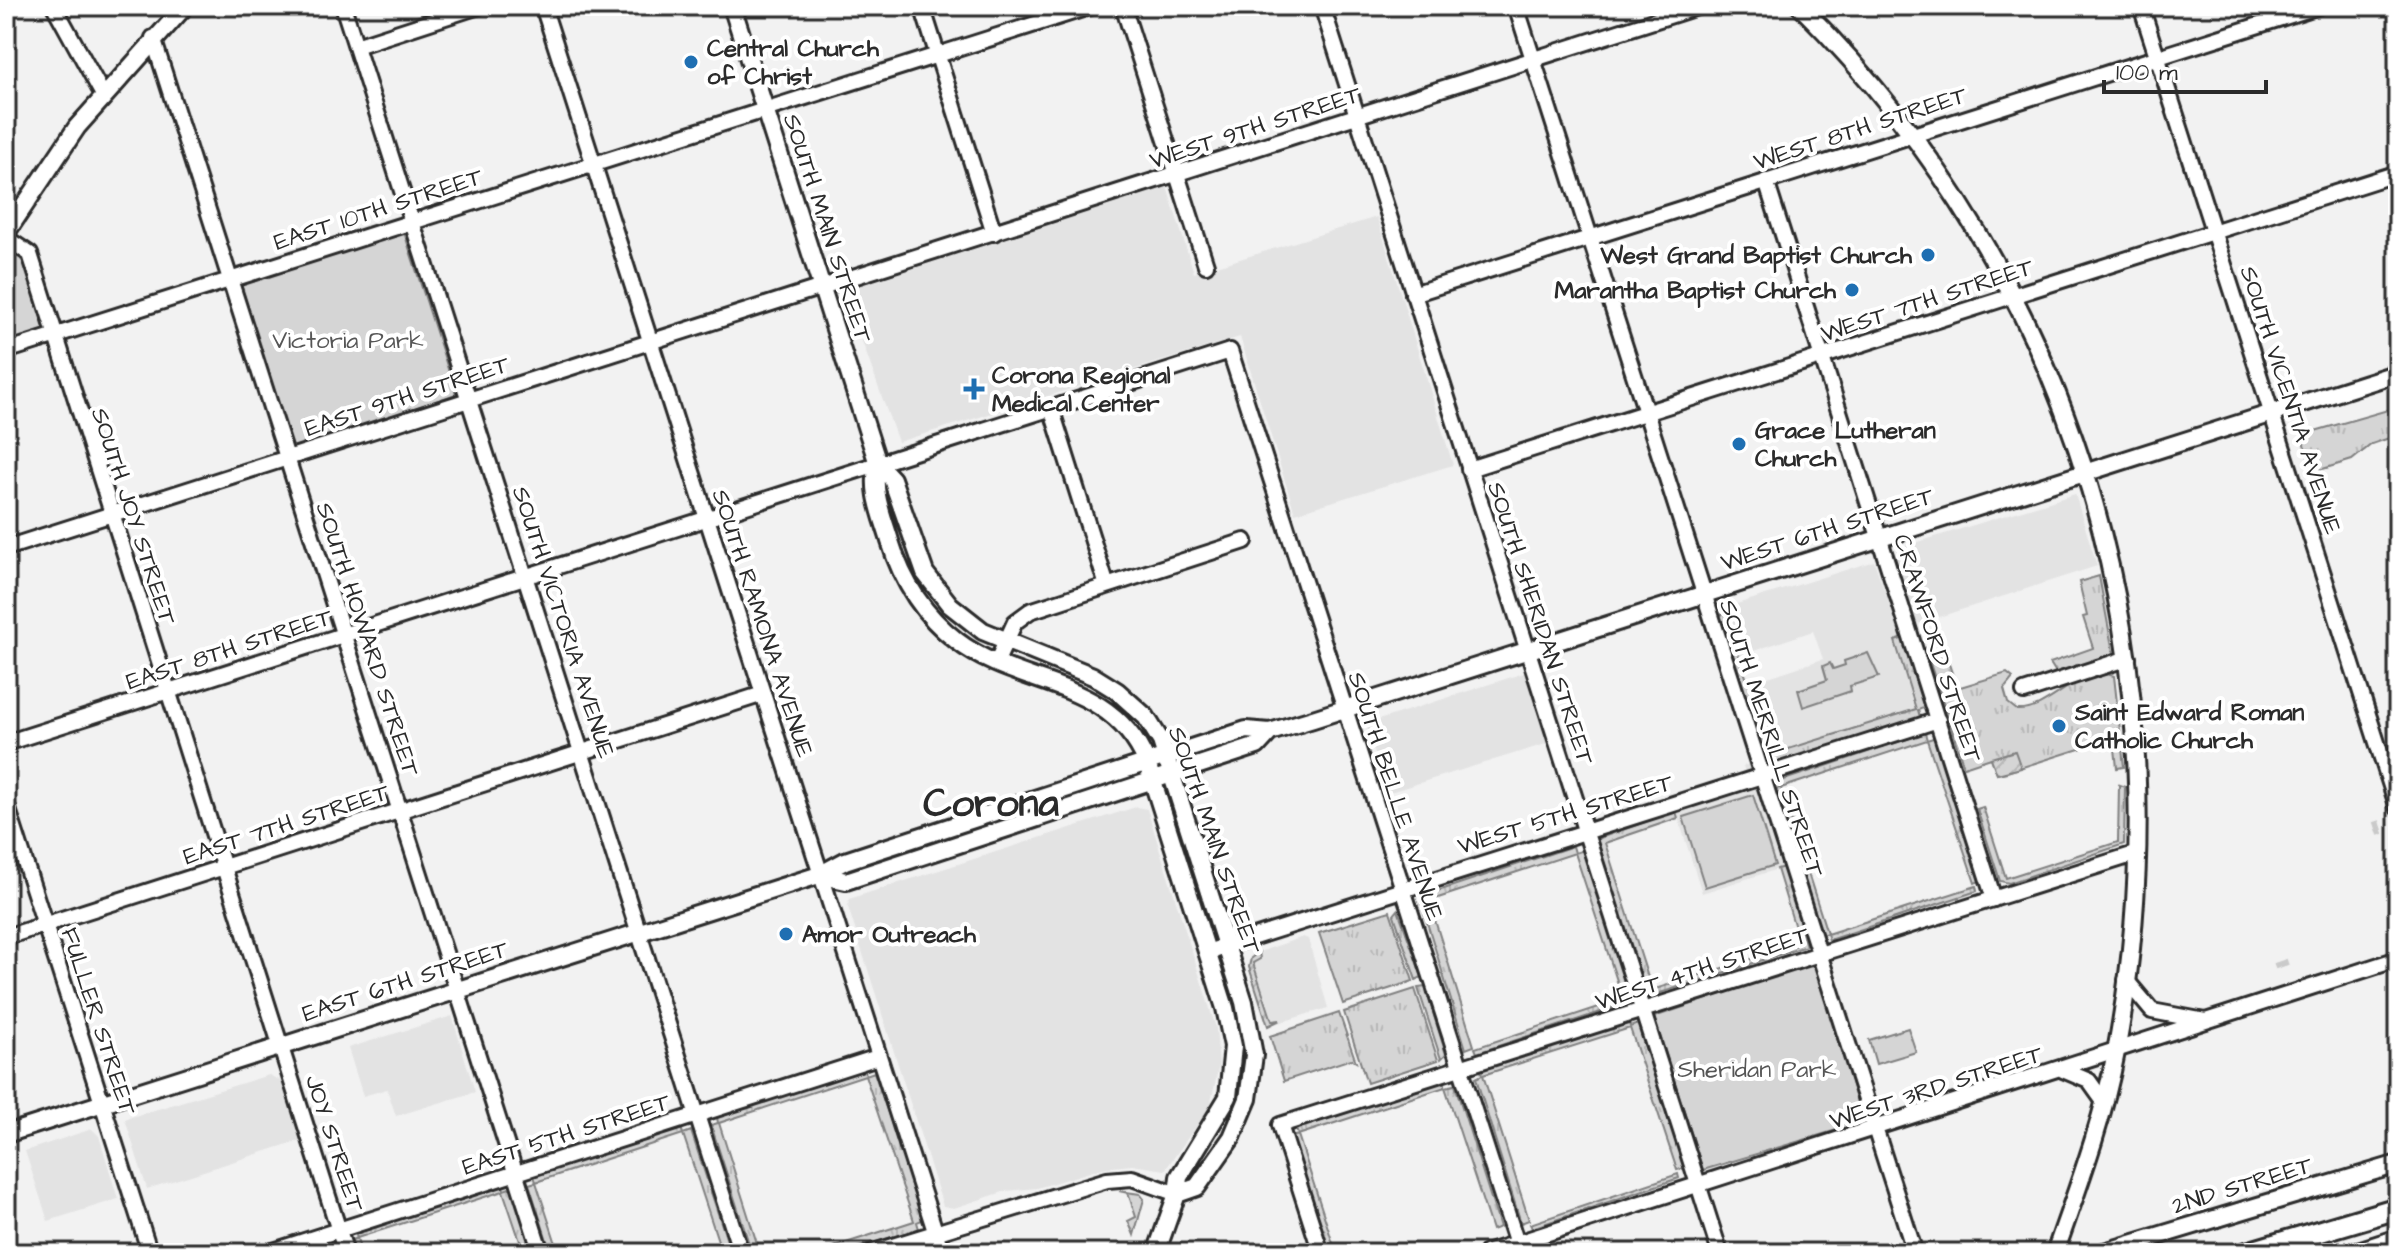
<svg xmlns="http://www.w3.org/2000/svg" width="2404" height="1259" viewBox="0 0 2404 1259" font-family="'Architects Daughter',sans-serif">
  <defs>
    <pattern id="grass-tufts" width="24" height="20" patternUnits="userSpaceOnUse" patternTransform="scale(2)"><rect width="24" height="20" fill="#d5d5d5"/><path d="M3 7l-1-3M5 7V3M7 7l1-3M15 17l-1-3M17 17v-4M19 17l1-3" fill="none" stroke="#b7b7b7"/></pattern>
    <pattern id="garden-furrows" width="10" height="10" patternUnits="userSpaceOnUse" patternTransform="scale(2)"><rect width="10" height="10" fill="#d5d5d5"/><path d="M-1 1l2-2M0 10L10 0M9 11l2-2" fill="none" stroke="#b7b7b7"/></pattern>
  </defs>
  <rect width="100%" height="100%" fill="#f2f2f2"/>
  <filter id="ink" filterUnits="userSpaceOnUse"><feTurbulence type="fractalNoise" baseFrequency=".0125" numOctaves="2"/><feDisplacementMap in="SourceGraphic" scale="16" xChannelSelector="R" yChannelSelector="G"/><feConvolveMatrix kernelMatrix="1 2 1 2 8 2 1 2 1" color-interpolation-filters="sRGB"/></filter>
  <g filter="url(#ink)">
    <path fill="#e3e3e3" d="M1167 187 1194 273 1377 217 1453 465 1295 513 1240 337 898 442 844 291Z
      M2075 494 2097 566 1917 624 1897 559V551L1902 547Z
      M1874 561 1926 707 1918 710 1920 717 1773 765 1780 788 1761 795 1784 867 1702 893 1676 811 1750 787 1743 766 1764 759 1741 686 1823 659 1813 631 1739 656 1724 608Z
      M1527 672 1549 743 1387 793 1366 724Z
      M1136 807 1147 809 1216 1028 1219 1065 1210 1107 1165 1170 1132 1165 1103 1168 1037 1188 1006 1191 954 1208 943 1206 848 907 849 899Z
      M1303 937 1308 939 1328 1008 1268 1026 1250 960 1256 953Z
      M452 1016 475 1092 396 1116 387 1089 363 1096 348 1048Z
      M269 1075 281 1081 301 1140 147 1189 125 1119Z
      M92 1129 99 1136 118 1199 48 1221 25 1151Z"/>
    <path fill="url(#grass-tufts)" stroke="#808080" stroke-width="2" d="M2398 407V435L2372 444 2352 460 2313 472 2301 435Z
      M2099 576 2113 652 2106 659 2057 674 2050 663 2093 648 2083 617 2087 616 2079 582Z
      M1725 613 1748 683 1758 681 1779 752 1916 709 1895 641 1904 638 1926 707 1918 710 1920 717 1775 764 1772 757 1764 759 1719 616Z
      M1942 643 1957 688 2007 673 2013 678 2004 689 2008 703 2017 710C2049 713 2079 663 2114 676L2124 767 2117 768 2114 738 2007 772 1997 774 1991 758 1964 767 1925 648Z
      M1925 733 1927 740 1936 737 1982 880 1975 883 1927 740 1781 788 1827 933 1819 936 1773 790 1780 788 1778 782Z
      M2119 785 2125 787 2124 844 2009 883 2000 881 1977 809 1983 807 2006 878 2118 842Z
      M1676 811 1678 818 1605 843 1652 990 1800 944 1777 869 1784 867 1806 946 1654 995 1645 994 1597 839Z
      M1573 846 1575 853 1584 850 1630 993 1622 996 1575 853 1429 901 1474 1046 1466 1049 1421 903 1428 901 1426 895Z
      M1976 886 1977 891 1829 940 1827 934Z
      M1398 910 1422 977 1416 980 1394 915Z
      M1390 911 1413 981 1343 1004 1319 933Z
      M1425 987 1446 1054 1441 1059 1418 988Z
      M1415 989 1438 1060 1367 1083 1344 1012Z
      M1623 999 1625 1004 1477 1053 1475 1048Z
      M1339 1013 1356 1062 1351 1059 1284 1081 1270 1036Z
      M1628 1020 1630 1027 1638 1024 1685 1168 1677 1170 1630 1028 1483 1075 1529 1220 1521 1223 1476 1078 1482 1075 1481 1070Z
      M864 1068 866 1075 874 1072 924 1219 917 1222 919 1229 840 1253H815L914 1221 865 1075 719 1123 760 1253H752L711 1125 718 1123 717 1117Z
      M1445 1081V1087L1455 1085 1500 1227 1492 1230 1445 1087 1298 1135 1336 1253H1328L1291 1137 1298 1135 1296 1129Z
      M681 1127 683 1134 691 1131 731 1253H722L683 1134 536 1182 559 1253H551L529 1184 536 1182 534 1176Z
      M1678 1174 1679 1178 1532 1228 1530 1224Z
      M502 1184 504 1190 512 1187 534 1253H524L503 1191 357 1238 361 1253H354L350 1241 357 1238 355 1233Z
      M1119 1191 1140 1194 1144 1199 1134 1235 1128 1221 1136 1217 1128 1193Z"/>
    <path fill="#d5d5d5" stroke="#808080" stroke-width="2" d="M403 229 456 394 290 451 240 281Z
      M19 257 26 266 45 330 6 345V265L13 258Z
      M1868 653 1879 677 1850 686 1851 691 1803 707 1798 690 1827 680 1823 666 1830 663 1833 669 1845 665 1844 661Z
      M1753 795 1775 865 1705 887 1683 817Z
      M1807 965 1817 968 1862 1119 1857 1124 1703 1170 1654 1017Z
      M1908 1028 1916 1052 1876 1064 1869 1040Z"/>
    <path fill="url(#garden-furrows)" stroke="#808080" stroke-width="2" d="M2015 751 2021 768 1997 774 1991 758Z
      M1259 952 1260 959 1253 963 1272 1021 1280 1020 1268 1026 1249 967 1251 958Z"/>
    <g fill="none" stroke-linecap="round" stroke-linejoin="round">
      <path stroke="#cacaca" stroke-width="14" stroke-dasharray="14 7" stroke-linecap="butt" d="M2376 829 2382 827
        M2280 961 2282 967"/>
      <defs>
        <path id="minor" d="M54 6 103 95
          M343 6 741 1253
          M543 6 942 1253
          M922 6 994 233
          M1123 6 1206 265
          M1322 6 1720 1253
          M1516 6 1915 1253
          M2141 6 2398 808
          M153 38 541 1253
          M356 46 479 6
          M1766 181 1994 899
          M6 238 30 254 346 1253
          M1413 294 2319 6
          M6 351 1092 6
          M1051 408 1107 586
          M1469 469 2398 173
          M6 548 1700 6
          M997 661 1015 622 1030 611 1245 541
          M2024 692 2128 658
          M6 743 1230 351 1520 1253
          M6 803 150 1253
          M6 937 763 694
          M1207 952 1938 720
          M2126 980 2152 1011 2205 1021
          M2063 1070 2089 1081 2104 1102
          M267 1253 878 1057
          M870 1253 1107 1180 1132 1178 1177 1194
          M1321 1253 1280 1125 2138 853
          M1486 1253 2398 959"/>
        <path id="major" d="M732 6 878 464 892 479 925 573 950 605 983 631 1093 676 1117 691 1146 717 1161 741 1244 1002 1254 1055 1248 1099 1232 1137 1197 1187 1177 1194
          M1800 6C2080 285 2188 666 2116 1052 2103 1121 2078 1187 2055 1253
          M6 233 77 127 185 6
          M878 464C871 491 882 514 890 541 902 581 923 615 957 641 1019 689 1111 677 1147 763L1225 1008 1233 1046 1228 1097 1179 1177 1177 1194 1156 1253
          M819 875 846 881 1257 746 1270 732
          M6 1134 819 875 845 861 1246 730 1270 732 1313 719 2398 373
          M2101 1253 2398 1164"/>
        <path id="highway" d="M2247 1253 2398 1208
          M2358 1253 2398 1240"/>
      </defs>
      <use href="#minor" stroke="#2b2b2b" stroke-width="20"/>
      <use href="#major" stroke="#2b2b2b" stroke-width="22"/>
      <use href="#highway" stroke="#2b2b2b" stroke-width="26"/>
      <use href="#minor" stroke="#fff" stroke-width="14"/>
      <use href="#major" stroke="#fff" stroke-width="16"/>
      <use href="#highway" stroke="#fff" stroke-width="20"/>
    </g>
  </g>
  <g fill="#1f6fb2" stroke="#fff" stroke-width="3">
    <circle cx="691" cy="62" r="8"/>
    <circle cx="1928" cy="255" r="8"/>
    <circle cx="1852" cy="290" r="8"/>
    <path d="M970 377h8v8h8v8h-8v8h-8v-8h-8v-8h8z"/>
    <circle cx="1739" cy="444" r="8"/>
    <circle cx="2059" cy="726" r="8"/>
    <circle cx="786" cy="934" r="8"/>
  </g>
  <g text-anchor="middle" stroke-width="8" stroke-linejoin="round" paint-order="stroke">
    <g font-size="24" font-weight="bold" fill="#2b2b2b" stroke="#fff" text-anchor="start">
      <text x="707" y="56">Central Church<tspan x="707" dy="28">of Christ</tspan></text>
      <text x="1912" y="263" text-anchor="end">West Grand Baptist Church</text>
      <text x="1836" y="298" text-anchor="end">Marantha Baptist Church</text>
      <text x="992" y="383">Corona Regional<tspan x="992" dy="28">Medical Center</tspan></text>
      <text x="1755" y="438">Grace Lutheran<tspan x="1755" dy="28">Church</tspan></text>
      <text x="2075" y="720">Saint Edward Roman<tspan x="2075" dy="28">Catholic Church</tspan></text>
      <text x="802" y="942">Amor Outreach</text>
    </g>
    <g font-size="24" fill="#2b2b2b" stroke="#fff">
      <text transform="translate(1255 127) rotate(-18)" y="8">WEST 9TH STREET</text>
      <text transform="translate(1860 128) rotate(-18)" y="8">WEST 8TH STREET</text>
      <text transform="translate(378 209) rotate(-18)" y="8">EAST 10TH STREET</text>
      <text transform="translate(828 228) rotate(72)" y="8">SOUTH MAIN STREET</text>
      <text transform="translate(1927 300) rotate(-18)" y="8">WEST 7TH STREET</text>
      <text transform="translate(407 396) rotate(-18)" y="8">EAST 9TH STREET</text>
      <text transform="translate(2291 400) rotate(72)" y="8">SOUTH VICENTIA AVENUE</text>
      <text transform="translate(134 516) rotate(72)" y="8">SOUTH JOY STREET</text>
      <text transform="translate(1827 529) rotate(-18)" y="8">WEST 6TH STREET</text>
      <text transform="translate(564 622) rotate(72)" y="8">SOUTH VICTORIA AVENUE</text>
      <text transform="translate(763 623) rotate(72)" y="8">SOUTH RAMONA AVENUE</text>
      <text transform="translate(1541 623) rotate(72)" y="8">SOUTH SHERIDAN STREET</text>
      <text transform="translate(368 639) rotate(72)" y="8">SOUTH HOWARD STREET</text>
      <text transform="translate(1938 648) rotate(72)" y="8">CRAWFORD STREET</text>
      <text transform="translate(229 649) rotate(-18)" y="8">EAST 8TH STREET</text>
      <text transform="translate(1772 738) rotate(72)" y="8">SOUTH MERRILL STREET</text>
      <text transform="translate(1396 796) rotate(72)" y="8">SOUTH BELLE AVENUE</text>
      <text transform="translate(1565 814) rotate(-17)" y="8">WEST 5TH STREET</text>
      <text transform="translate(286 824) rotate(-18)" y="8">EAST 7TH STREET</text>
      <text transform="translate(1215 840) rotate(71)" y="8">SOUTH MAIN STREET</text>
      <text transform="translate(1702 968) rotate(-18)" y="8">WEST 4TH STREET</text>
      <text transform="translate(405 981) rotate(-18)" y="8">EAST 6TH STREET</text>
      <text transform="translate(99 1021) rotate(72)" y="8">FULLER STREET</text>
      <text transform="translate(1936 1087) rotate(-18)" y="8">WEST 3RD STREET</text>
      <text transform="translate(566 1134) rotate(-18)" y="8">EAST 5TH STREET</text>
      <text transform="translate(335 1143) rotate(72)" y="8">JOY STREET</text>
      <text transform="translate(2242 1185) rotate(-17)" y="8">2ND STREET</text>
    </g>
    <g font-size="24" fill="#565656" stroke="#fff">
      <text x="348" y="348">Victoria Park</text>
      <text x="1757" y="1077">Sheridan Park</text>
    </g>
    <g font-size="40" font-weight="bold" fill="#2b2b2b" stroke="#fff">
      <text x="991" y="816">Corona</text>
    </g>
  </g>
  <rect width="2404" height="1259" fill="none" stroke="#fff" stroke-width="32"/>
  <rect x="16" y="16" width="2372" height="1227" fill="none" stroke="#2b2b2b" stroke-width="3" filter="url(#ink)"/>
  <path d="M2104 80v12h162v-12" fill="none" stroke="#2b2b2b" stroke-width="4"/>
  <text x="2116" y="80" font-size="24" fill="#2b2b2b" stroke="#ffffff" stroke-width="6" paint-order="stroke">100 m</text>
</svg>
